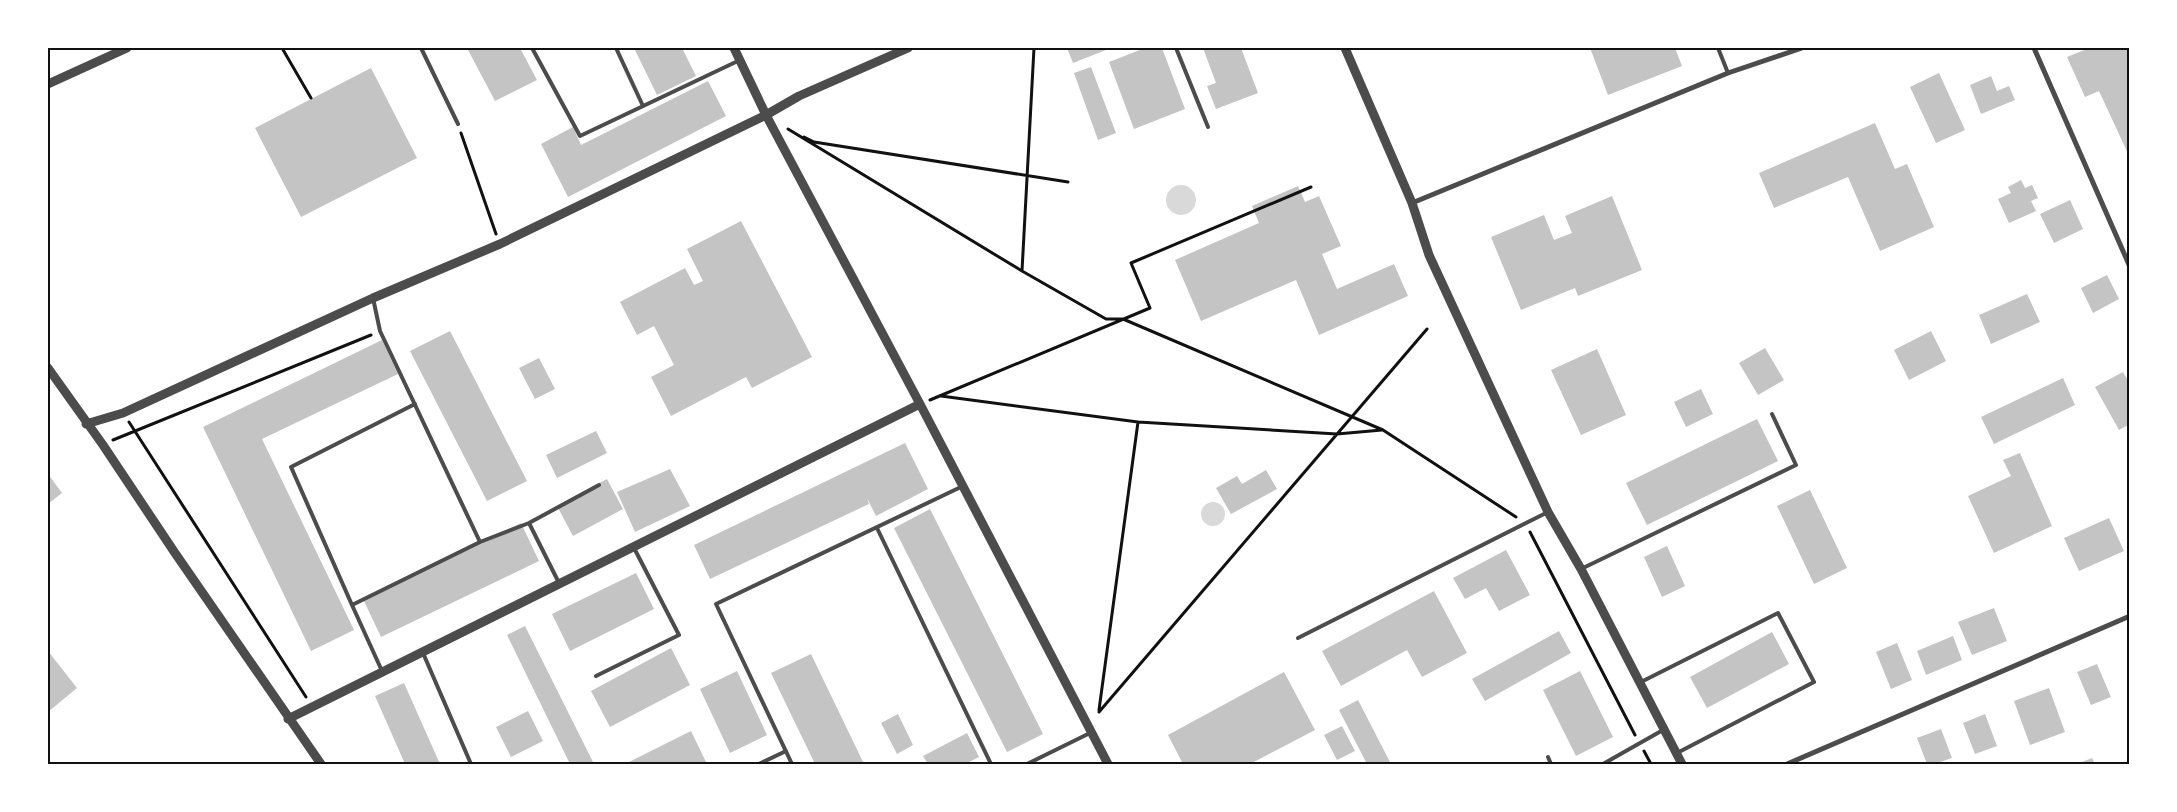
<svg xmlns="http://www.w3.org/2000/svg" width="2177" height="812" viewBox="0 0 2177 812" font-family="Manrope,sans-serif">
  <rect width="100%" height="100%" fill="#fff"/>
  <path fill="#d9d9d9" d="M1166 200a15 15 0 1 1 30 0a15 15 0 1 1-30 0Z
    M1201 514a12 12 0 1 1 24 0a12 12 0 1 1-24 0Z"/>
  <path fill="#c4c4c4" d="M467 48H520L537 80 495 101Z
    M634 48H682L696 76 657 95Z
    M1067 48H1111L1073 63Z
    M1145 48H1162L1185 109 1134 129 1109 62Z
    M1203 48H1241L1258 93 1216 109 1207 86 1216 83Z
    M1590 48H1675L1682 66 1608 95Z
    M2089 48H2130V77L2128 78 2130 82V158L2099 91 2085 97 2067 57Z
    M1091 67 1116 133 1098 140 1074 73Z
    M371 68 417 158 301 217 255 128Z
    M1939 73 1965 130 1936 143 1910 87Z
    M1991 76 1997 91 2009 86 2015 100 1981 114 1970 85Z
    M708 81 726 116 568 197 541 144 573 127 581 145Z
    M1875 123 1895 169 1907 164 1934 227 1880 251 1848 177 1774 208 1759 173Z
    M2021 180 2025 188 2032 185 2038 198 2031 201 2036 211 2009 223 1998 199 2011 193 2008 187Z
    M1298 186 1305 202 1319 196 1341 246 1322 254 1337 289 1394 264 1408 296 1319 335 1296 280 1201 321 1175 260 1259 223 1252 206Z
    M1612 196 1642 270 1578 296 1575 288 1521 310 1491 237 1544 215 1554 240 1572 233 1565 216Z
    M2070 200 2083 229 2054 243 2040 214Z
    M741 221 812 357 752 388 746 377 671 416 651 377 674 365 654 326 637 335 620 302 685 268 694 285 703 281 687 249Z
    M2107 275 2119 299 2093 313 2081 288Z
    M2027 294 2040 322 1991 344 1979 315Z
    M450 331 527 481 487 501 410 351Z
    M1931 331 1946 361 1909 380 1894 350Z
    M382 340 398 374 262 439 354 630 311 651 203 427Z
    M1765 348 1784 380 1758 395 1739 363Z
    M1597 349 1626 415 1581 435 1551 370Z
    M539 358 555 389 535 399 519 368Z
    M2123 372 2130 384V424L2119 430 2095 387Z
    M2063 378 2075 405 1994 444 1981 417Z
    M1701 389 1713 414 1686 427 1674 402Z
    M1757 419 1778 461 1647 525 1626 483Z
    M596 431 607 453 557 478 546 455Z
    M905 443 928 489 876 516 867 498 869 504 710 579 694 545Z
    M2020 453 2052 526 1994 553 1968 496 2011 476 2003 460Z
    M670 469 690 506 635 532 617 492Z
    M1266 470 1277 489 1231 514 1216 488 1237 476 1242 484Z
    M48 474 62 493 48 504Z
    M607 479 623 509 573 536 557 506Z
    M1810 490 1847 568 1814 584 1777 506Z
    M930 509 1043 734 1007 752 894 528Z
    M2109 518 2124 551 2079 571 2064 538Z
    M521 523 539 561 381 637 363 599Z
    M1667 546 1685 586 1662 597 1644 557Z
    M1506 550 1530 595 1499 611 1486 588 1465 599 1453 578Z
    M636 573 654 609 570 651 552 614Z
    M1434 591 1467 653 1422 677 1407 650 1341 686 1322 651Z
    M1994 608 2007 641 1972 655 1958 622Z
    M525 626 594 764H570L507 635Z
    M1559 631 1571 653 1485 701 1472 679Z
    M1772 632 1789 664 1707 708 1690 677Z
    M1953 636 1962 660 1926 675 1917 651Z
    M1897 643 1912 680 1891 689 1876 652Z
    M671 648 690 685 610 727 591 691Z
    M48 651 77 688 48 712Z
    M811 654 864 764H815L771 673Z
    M2097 664 2111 697 2091 705 2077 672Z
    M737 671 767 735 730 753 700 689Z
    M1580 671 1613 737 1576 756 1543 690Z
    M1284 672 1315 730 1250 764H1183L1168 735Z
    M404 683 440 764H405L375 696Z
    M2049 688 2065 732 2030 745 2014 701Z
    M1358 700 1390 762 1384 764H1367L1339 710Z
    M528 711 543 741 511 757 496 727Z
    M898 714 913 745 897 754 881 723Z
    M1985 714 1997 746 1975 754 1963 723Z
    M1342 726 1355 751 1337 760 1324 735Z
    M1941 729 1952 758 1934 764H1927L1917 738Z
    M691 731 707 764H625Z
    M967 733 979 757 965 764H928L923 756Z
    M2092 758 2095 764H2077Z"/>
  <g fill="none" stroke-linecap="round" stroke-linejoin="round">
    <path stroke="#111" stroke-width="3" d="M282 48 311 98
      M788 129 1022 271 1106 319H1123L1383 430 1516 517
      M461 133 496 234
      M804 137 814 142 1068 182
      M1022 271 1034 48
      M941 396 1138 422 1099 710
      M930 400 1150 308 1131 263 1311 187
      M129 422 306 697
      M1138 422 1337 434 1382 430
      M113 440 371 335
      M1530 532 1635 735
      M1099 712 1427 329
      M1644 751 1651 764"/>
    <path stroke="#4c4c4c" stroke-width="4" d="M421 48 458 124
      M532 48 580 136 740 60
      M616 48 643 106
      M1176 48 1208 127
      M1718 48 1728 73
      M373 298 380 331 480 542 352 605 291 467 415 404
      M529 523 599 485
      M877 528 991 764
      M480 542 529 523 559 583
      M1581 569 1796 465 1772 414
      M352 605 382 671
      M1298 638 1548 512
      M423 653 471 764
      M596 676 679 635 633 546
      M1639 683 1778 613 1814 682 1677 753
      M1548 757 1551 764
      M759 764 786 751
      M792 764 716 604 963 486
      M1027 764 1090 733
      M1603 764 1663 730"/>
    <path stroke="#4c4c4c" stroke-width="5" d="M2034 48 2130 267
      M1412 203 1728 73 1802 48
      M1787 764 2130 616"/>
    <path stroke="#4c4c4c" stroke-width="9" d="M734 48 766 115 920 404 1108 764
      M1345 48 1412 203 1429 255 1548 512 1581 569 1682 764
      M48 84 127 48
      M48 368 103 445 175 553 321 764
      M86 424 123 413 373 298 500 244 766 115 799 96 908 48
      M288 719 920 404"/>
  </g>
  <rect width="2177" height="812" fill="none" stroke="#ffffff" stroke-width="98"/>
  <rect x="49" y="49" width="2079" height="714" fill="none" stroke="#111" stroke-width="2"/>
</svg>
